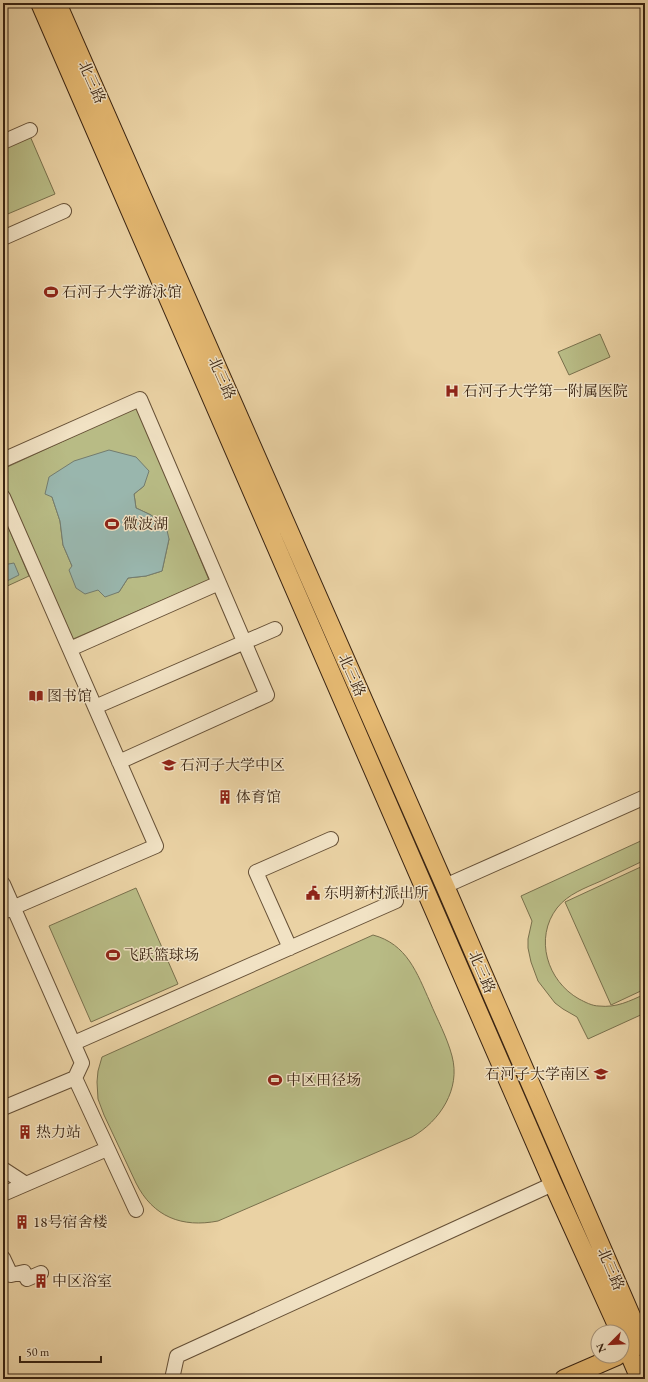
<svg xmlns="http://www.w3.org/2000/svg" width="648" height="1382" viewBox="0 0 648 1382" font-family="'EB Garamond','Noto Serif SC',serif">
  <rect width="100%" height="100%" fill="#ead2a4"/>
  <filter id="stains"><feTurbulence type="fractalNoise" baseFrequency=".005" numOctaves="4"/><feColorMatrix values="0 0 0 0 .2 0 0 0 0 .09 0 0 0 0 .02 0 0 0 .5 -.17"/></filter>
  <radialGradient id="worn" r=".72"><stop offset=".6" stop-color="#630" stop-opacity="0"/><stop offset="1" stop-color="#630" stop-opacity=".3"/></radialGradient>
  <path fill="#b8bb85" stroke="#79704c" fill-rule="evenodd" d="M30 136 55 194 3 216V147Z
    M600 334 610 357 569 375 558 352Z
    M137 407 209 580 73 639 3 481V469ZM144 486 134 494 136 508 151 515 169 539 162 571 146 576 128 578 119 592 98 590 72 566 63 545 60 521 52 497Z
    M3 515 29 576 3 588Z
    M645 839V860C630 867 616 874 601 881 585 888 568 894 557 908 534 938 547 981 579 999 585 1002 592 1006 599 1006 616 1008 630 1001 645 994V1013L588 1039 577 1017 563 1009 555 1003 538 981 531 962 528 948V939L532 921 521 896Z
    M645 865V989L611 1005 565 902Z
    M136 888 178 984 91 1022 49 926Z
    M373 935C407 944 417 973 430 1002 437 1019 447 1037 452 1056 461 1089 440 1121 412 1137L218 1221C182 1228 153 1217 136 1183L104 1115 98 1099 97 1082 98 1071 102 1057Z"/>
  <path fill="#99b6ad" stroke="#737c6f" d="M109 450 136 457 149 471 144 486 134 494 136 508 151 515 166 526 169 539 162 571 146 576 128 578 119 592 105 597 98 590 85 594 76 588 69 570 72 566 63 545 60 521 52 497 45 494 49 477 74 461Z
    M14 563 19 575 3 583V565Z"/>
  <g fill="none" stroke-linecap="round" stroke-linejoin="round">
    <defs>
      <path id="minor" d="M3 142 30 130
        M3 238 64 211
        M3 460 140 399 267 695 119 762
        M3 497 156 846 3 912
        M70 649 219 583
        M95 707 275 629
        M3 884 82 1063 75 1078 136 1210
        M445 886 645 797
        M290 948 256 872 331 839
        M74 1043 396 901
        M3 1108 75 1078
        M3 1169 26 1184
        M3 1194 107 1149
        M3 1258 11 1275 24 1272 27 1279 41 1273
        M172 1379 177 1356 553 1184"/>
      <path id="major" d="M40 3 553 1184 620 1332
        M57 3 445 886 645 1348
        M622 1337 640 1379
        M564 1379 617 1356"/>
    </defs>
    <use href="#minor" stroke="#665036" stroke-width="16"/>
    <use href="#major" stroke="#3a2412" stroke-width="20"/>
    <use href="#minor" stroke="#f1e2c4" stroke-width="14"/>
    <use href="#major" stroke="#e5b972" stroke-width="18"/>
  </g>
  <defs>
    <symbol id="stadium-bare" viewBox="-9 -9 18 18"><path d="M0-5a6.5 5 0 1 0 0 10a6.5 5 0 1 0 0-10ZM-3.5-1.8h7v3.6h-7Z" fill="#8f2418" stroke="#f1e2c4" stroke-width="2.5" paint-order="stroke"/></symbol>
    <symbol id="hospital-bare" viewBox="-9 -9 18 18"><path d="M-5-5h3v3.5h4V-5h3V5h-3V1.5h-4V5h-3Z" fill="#8f2418" stroke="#f1e2c4" stroke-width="2.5" paint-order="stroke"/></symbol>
    <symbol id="library-bare" viewBox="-9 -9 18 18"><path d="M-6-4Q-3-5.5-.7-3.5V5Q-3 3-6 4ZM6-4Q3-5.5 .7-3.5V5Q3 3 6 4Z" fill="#8f2418" stroke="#f1e2c4" stroke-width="2.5" paint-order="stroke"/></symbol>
    <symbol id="university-bare" viewBox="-9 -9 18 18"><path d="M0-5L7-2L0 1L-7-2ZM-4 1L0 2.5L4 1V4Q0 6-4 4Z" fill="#8f2418" stroke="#f1e2c4" stroke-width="2.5" paint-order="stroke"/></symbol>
    <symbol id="building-bare" viewBox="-9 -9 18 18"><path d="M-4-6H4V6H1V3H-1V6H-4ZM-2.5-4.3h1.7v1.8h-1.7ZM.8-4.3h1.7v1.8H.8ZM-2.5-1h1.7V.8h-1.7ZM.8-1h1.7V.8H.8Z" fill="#8f2418" stroke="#f1e2c4" stroke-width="2.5" paint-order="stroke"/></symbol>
    <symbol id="civic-bare" viewBox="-9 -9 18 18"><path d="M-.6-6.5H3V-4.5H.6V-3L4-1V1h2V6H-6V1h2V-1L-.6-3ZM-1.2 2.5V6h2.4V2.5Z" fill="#8f2418" stroke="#f1e2c4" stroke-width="2.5" paint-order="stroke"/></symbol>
  </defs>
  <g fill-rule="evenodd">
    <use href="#stadium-bare" x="41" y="282" width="20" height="20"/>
    <use href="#hospital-bare" x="442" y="381" width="20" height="20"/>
    <use href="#stadium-bare" x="102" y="514" width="20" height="20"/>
    <use href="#library-bare" x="26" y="686" width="20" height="20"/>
    <use href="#university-bare" x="159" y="755" width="20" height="20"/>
    <use href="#building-bare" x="215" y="787" width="20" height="20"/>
    <use href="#civic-bare" x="303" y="883" width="20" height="20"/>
    <use href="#stadium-bare" x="103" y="945" width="20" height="20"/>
    <use href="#university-bare" x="591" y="1064" width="20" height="20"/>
    <use href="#stadium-bare" x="265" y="1070" width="20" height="20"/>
    <use href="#building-bare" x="15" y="1122" width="20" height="20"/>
    <use href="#building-bare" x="12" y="1212" width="20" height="20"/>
    <use href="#building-bare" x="31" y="1271" width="20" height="20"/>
  </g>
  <g text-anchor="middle" stroke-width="3" stroke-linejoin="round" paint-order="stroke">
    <g font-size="15" fill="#3a2412" stroke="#f1e2c4">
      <text transform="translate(92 82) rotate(66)" y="5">北三路</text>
      <text transform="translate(222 378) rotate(66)" y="5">北三路</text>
      <text transform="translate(352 675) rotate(66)" y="5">北三路</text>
      <text transform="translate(482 972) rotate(67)" y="5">北三路</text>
      <text transform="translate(611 1269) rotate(67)" y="5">北三路</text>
    </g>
    <g font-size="15" fill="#3a2412" stroke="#f1e2c4" text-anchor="start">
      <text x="62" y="297">石河子大学游泳馆</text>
      <text x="463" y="396">石河子大学第一附属医院</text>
      <text x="123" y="529">微波湖</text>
      <text x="47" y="701">图书馆</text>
      <text x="180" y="770">石河子大学中区</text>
      <text x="236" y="802">体育馆</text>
      <text x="324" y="898">东明新村派出所</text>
      <text x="124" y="960">飞跃篮球场</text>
      <text x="590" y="1079" text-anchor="end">石河子大学南区</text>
      <text x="286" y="1085">中区田径场</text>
      <text x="36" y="1137">热力站</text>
      <text x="33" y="1227">18号宿舍楼</text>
      <text x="52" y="1286">中区浴室</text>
    </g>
  </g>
  <rect width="648" height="1382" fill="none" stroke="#ead2a4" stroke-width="16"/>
  <rect x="4" y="4" width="640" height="1374" fill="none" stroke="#3a2412" stroke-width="2"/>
  <rect x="8" y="8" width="632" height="1366" fill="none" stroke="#3a2412"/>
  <g transform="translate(610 1344) rotate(246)"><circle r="19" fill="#f1e2c4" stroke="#a8967d"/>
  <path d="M0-3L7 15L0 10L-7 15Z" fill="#8f2418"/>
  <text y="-6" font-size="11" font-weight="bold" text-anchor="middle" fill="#3a2412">N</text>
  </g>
  <path d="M20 1356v6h81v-6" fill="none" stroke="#3a2412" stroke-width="2"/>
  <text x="26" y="1356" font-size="12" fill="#3a2412" stroke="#f1e2c4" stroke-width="3" paint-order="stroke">50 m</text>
  <rect width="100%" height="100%" filter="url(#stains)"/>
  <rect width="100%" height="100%" fill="url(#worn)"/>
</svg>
